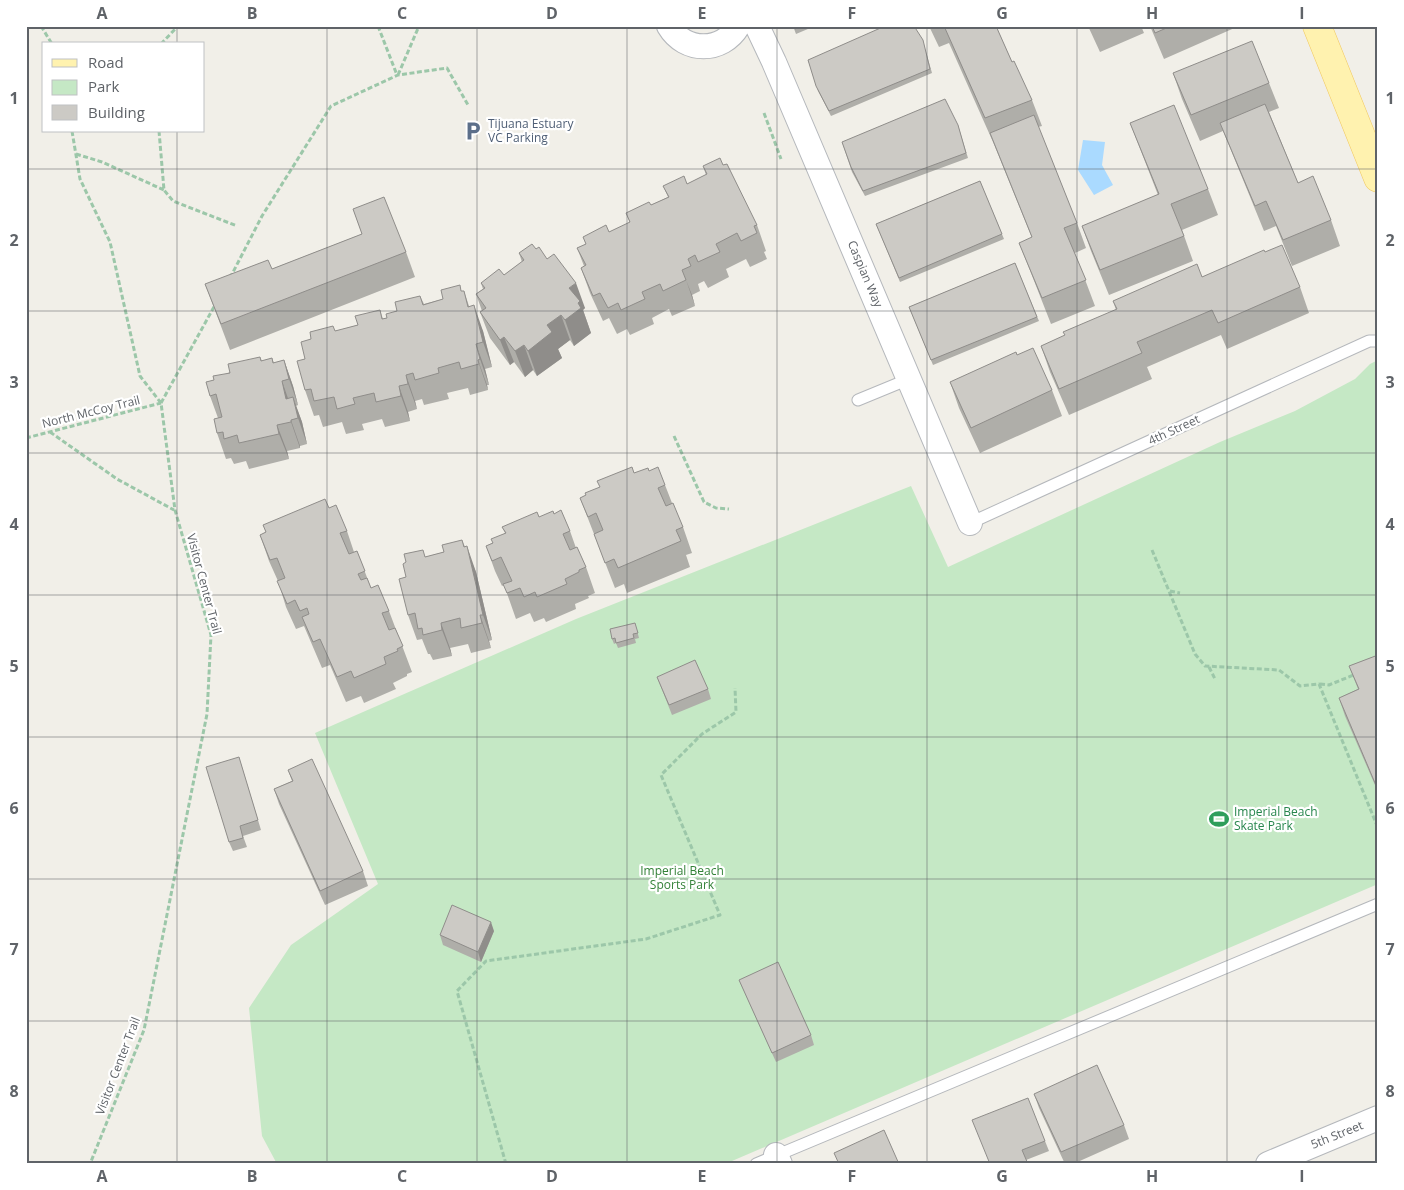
<svg xmlns="http://www.w3.org/2000/svg" width="1404" height="1190" viewBox="0 0 1404 1190" font-family="'Open Sans',sans-serif">
  <rect width="100%" height="100%" fill="#f1efe8"/>
  <path fill="#c5e8c5" d="M1378 360V884L725 1164H277L262 1136 249 1008 291 945 378 884 315 733 576 619 911 486 948 567 1220 442 1295 411 1355 379 1370 364Z"/>
  <path fill="#aadaff" d="M1083 140 1105 142 1102 165 1113 185 1094 195 1078 170Z"/>
  <g fill="none" stroke-linecap="round" stroke-linejoin="round">
    <defs>
      <path id="lane" d="M858 400 909 379
        M970 523 1369 341H1378
        M756 1164 1378 904"/>
      <path id="street" d="M669 26C685 53 722 53 738 26
        M757 26 774 62 970 523
        M776 1155 780 1164
        M1268 1164 1378 1118"/>
      <path id="primary" d="M1317 26 1378 178"/>
    </defs>
    <use href="#lane" stroke="#b5b8bc" stroke-width="13"/>
    <use href="#street" stroke="#b5b8bc" stroke-width="26"/>
    <use href="#primary" stroke="#f2c960" stroke-width="29"/>
    <path stroke="#9cc7a9" stroke-width="3" stroke-dasharray="5 2.5" stroke-linecap="butt" d="M41 26 52 44
      M378 26 397 75
      M161 44 178 26
      M398 75 419 26
      M764 113 781 159
      M72 131 80 179 110 242 140 376 161 403 175 510 211 635 207 714 144 1030 90 1164
      M159 131 164 190 173 201 237 226
      M76 154 102 162 164 190
      M230 278 262 216 331 106 398 75 447 68 468 105
      M161 403 215 305
      M50 432 117 479 174 510
      M674 436 704 502 716 508 729 509
      M26 438 161 403
      M1152 550 1195 654 1205 666 1279 670 1300 686 1319 684 1378 828
      M1170 591 1180 593
      M1209 667 1215 679
      M1320 684 1329 685 1356 674
      M506 1164 457 991 486 961 646 939 720 915 661 775 702 734 736 712 735 688"/>
    <use href="#lane" stroke="#fff" stroke-width="11"/>
    <use href="#street" stroke="#fff" stroke-width="24"/>
    <use href="#primary" stroke="#fff2af" stroke-width="28"/>
  </g>
  <path fill="#afaea9" d="M793 26H815L796 34Z
    M929 26H996L1012 62 1032 100 1042 126 1038 127 1077 223 1086 248 1075 253 1095 306 1051 324 1029 268 1019 243 1032 238 993 142 949 43 939 47Z
    M1088 26H1141L1144 33 1100 52Z
    M1150 26H1239L1164 59Z
    M924 45 932 73 831 116 818 91 808 60Z
    M1173 73 1269 83 1279 108 1269 112 1298 183 1331 220 1340 246 1292 266 1276 226 1264 231 1230 148 1223 131 1200 141 1182 99Z
    M1130 123 1208 189 1218 215 1182 230 1193 261 1109 295 1091 251 1082 226 1158 195Z
    M958 125 968 158 865 196 852 172 842 142Z
    M703 166 757 225 766 251 764 252 767 259 750 267 746 259 726 269 729 277 708 288 704 281 698 284 700 291 692 295 695 306 672 316 669 309 652 318 654 324 630 335 627 329 617 334 609 318 603 321 590 293 581 268 584 266 577 248 586 244 583 237 609 232 630 223 626 213 651 205 668 197 663 186 687 184 706 175Z
    M980 181 1004 239 900 282 876 224Z
    M353 209 406 252 415 277 230 350 205 284 272 269 362 234Z
    M536 249 585 308 583 310 591 333 574 346 570 340 558 349 562 358 537 376 533 370 525 377 514 362 510 365 490 338 480 312 482 311 476 294 483 289 481 283 504 275 522 262 519 253Z
    M1265 252 1300 287 1309 313 1227 349 1221 335 1147 367 1152 379 1069 415 1050 372 1041 346 1065 336 1116 310 1113 301 1202 277Z
    M1015 263 1039 321 933 365 909 307Z
    M464 291 469 306 483 331 492 367 485 369 489 385H487L488 390 470 395 468 388 447 393 449 399 424 405 422 399 415 401 417 409 408 412 410 421 385 427 382 419 362 424 364 430 346 434 342 422 323 427 319 415 314 416 305 390V359L335 331 358 325 380 310 383 319 387 318 420 296 424 304 443 299Z
    M260 357 262 361 272 358 274 363 284 360 293 386 298 405 296 406 302 422 307 444 300 446V448L287 451 289 459 249 469 246 461 234 464 231 458 226 459 217 433 218 418 210 396 214 380Z
    M950 382 1052 390 1062 416 980 453 959 408Z
    M649 471 665 485 672 503 683 527 692 553 686 555 690 567 627 593 624 584 615 588 580 498 634 473Z
    M329 508 347 531 354 552 357 551 371 588 389 611 412 672 407 674V676L393 683 396 689 364 703 361 696 346 702 330 665 322 668 304 626 296 629 286 607 278 581 269 561 260 535 266 532 263 525Z
    M554 514 570 531 576 548 586 567 595 593 588 596 589 598 575 604 576 609 546 622 544 618 534 622 530 613 516 619 504 585 502 586 495 571 486 546 492 543 505 533 502 527Z
    M462 540 476 572 492 640 489 641 491 648 471 653 468 644 450 648 452 656 433 660 430 654H428L422 639 417 640 408 615 406 562 444 552Z
    M635 623 639 638 635 639 636 643 618 648 616 643 614 644 612 639Z
    M1378 655V792L1345 716 1339 698 1358 689 1349 666Z
    M657 677 708 689 711 699 672 715Z
    M239 757 261 830 243 836 247 847 233 851 229 842Z
    M288 770 363 871 368 886 325 905 279 804 274 789 292 781Z
    M494 931 481 962 443 945 440 935Z
    M739 980 811 1035 814 1045 776 1062 743 989Z
    M1034 1094 1124 1125 1129 1139 1073 1164H1065L1039 1108Z
    M976 1129 1045 1141 1049 1151 1026 1160Z"/>
  <path fill="#8f8d8a" d="M682 270 692 295 695 306 686 280Z
    M576 283 585 308 583 310 591 333 574 346 565 320 569 288Z
    M474 305 483 331 492 367 483 342Z
    M561 315 570 340 558 349 562 358 537 376 528 351 547 325Z
    M504 337 514 362 510 365 500 340Z
    M476 344 485 369 489 385 480 359Z
    M524 345 533 370 525 377 515 351Z
    M284 360 293 386 298 405 289 379Z
    M478 360 487 385 488 390 479 364Z
    M406 375 415 401 417 409 408 384Z
    M282 381 291 407 286 399Z
    M399 386 408 412 410 421 401 396Z
    M293 397 302 422 307 444 298 418Z
    M291 420 300 446V448L291 422Z
    M277 425 287 451 289 459 279 434Z
    M467 546 476 572 492 640 483 615Z
    M480 615 489 641 491 648 482 623Z
    M441 623 450 648 452 656 442 630Z
    M491 922 494 931 481 962 478 952Z"/>
  <path fill="#cccac5" stroke="#8f8d8a" d="M793 26H801L795 29Z
    M885 26H914L923 40 930 69 829 111 816 86 808 60Z
    M944 26H996L1012 62 1014 61 1032 100 985 118Z
    M1152 26H1171L1155 33Z
    M1252 41 1269 83 1191 115 1173 73Z
    M945 99 958 125 966 153 863 191 851 167 842 142Z
    M1265 104 1298 183 1313 176 1331 220 1283 240 1266 201 1255 206 1220 123Z
    M1174 105 1208 189 1171 204 1184 236 1100 270 1082 226 1159 194 1130 123Z
    M1034 115 1077 223 1064 228 1086 280 1042 298 1019 243 1032 237 990 133Z
    M720 158 723 165 727 164 757 225 754 226 757 233 741 241 737 233 716 244 720 252 698 262 695 255 688 259 691 266 682 270 686 280 663 291 660 284 642 292 645 299 621 310 618 303 608 308 600 293 593 296 581 268 586 265 577 248 586 244 583 237 606 225 609 232 630 222 626 213 649 202 651 205 669 197 663 186 684 176 687 184 707 174 703 166Z
    M980 181 1002 234 899 278 876 224Z
    M384 197 406 252 221 324 205 284 268 260 272 269 362 234 353 209Z
    M532 244 536 249 539 247 547 259 554 254 576 283 569 288 580 301 578 303 581 308 565 320 561 315 547 325 552 332 528 351 524 345 515 351 504 337 500 340 480 312 486 308 476 294 485 288 481 283 499 269 504 275 524 260 519 253Z
    M1282 245 1300 287 1218 323 1212 310 1137 342 1142 353 1059 389 1041 346 1065 335 1063 332 1117 309 1113 301 1197 264 1202 277 1264 250 1265 252Z
    M1015 263 1037 317 931 360 909 307Z
    M460 285 461 291H464L468 307 474 305 483 342 476 344 480 359 478 360 479 364 461 369 459 362 438 368 439 373 415 380 413 373 406 375 408 384 399 386 401 396 376 402 374 393 353 398 355 404 337 409 334 397 314 401 311 389 305 390 297 361 305 359 301 342 311 339 310 332 333 326 335 331 358 325 355 316 380 310 382 319 387 318 386 314 397 311 395 302 420 296 423 305 443 299 441 290Z
    M1033 348 1052 390 971 428 950 382 1016 352 1017 355Z
    M260 357 261 361 272 358 273 363 284 360 289 379 282 381 286 399 293 397 298 418 291 420V422L277 425 279 434 239 443 237 435 224 439 223 432 217 433 214 419 222 417 216 394 210 396 206 382 214 380 213 376 230 373 228 364Z
    M632 467 634 473 648 468 649 471 658 467 665 485 658 488 666 506 673 503 683 527 676 530 681 541 618 568 614 559 605 563 594 534 603 530 596 513 588 517 580 498 586 495 585 493 600 487 597 481Z
    M325 499 329 508 336 505 347 531 340 533 349 554 357 551 365 571 358 574 361 580 367 578 371 588 378 585 389 611 382 613 389 630 395 628 403 646 397 649 398 651 384 657 386 664 354 678 351 671 337 677 320 639 313 642 302 617 309 614 307 608 300 611 295 600 287 604 277 581 285 578 277 558 270 560 260 535 266 532 263 525Z
    M561 510 570 531 563 534 570 550 577 547 586 567 579 570V572L565 579 567 584 537 597 535 592 524 597 520 588 507 593 503 584 512 581 501 557 492 561 486 546 493 543 491 539 506 533 502 527 537 512 539 517 553 511 554 514Z
    M462 540 464 547 467 546 483 615H480L482 623 461 628 460 618 441 623 442 630 423 635 422 628 418 629 415 613 408 615 399 579 406 577 403 564 406 562 404 554 423 550 425 557 444 552 442 545Z
    M635 623 638 633 633 634 634 638 616 643 615 638 612 639 610 629Z
    M1378 655V790L1339 698 1359 689 1349 666Z
    M695 660 708 689 669 705 657 677Z
    M239 757 258 820 240 826 243 838 229 842 206 767Z
    M312 759 363 871 320 891 274 789 293 781 288 770Z
    M452 905 491 922 478 952 440 935Z
    M778 962 811 1035 772 1053 739 980Z
    M1097 1065 1124 1125 1061 1152 1034 1094Z
    M1028 1098 1045 1141 1022 1150 1028 1164H990L972 1120Z
    M884 1130 899 1164H839L834 1153Z"/>
  <path fill="none" stroke="#5f6368" stroke-width="1" stroke-opacity="0.55" d="M177 26V44M327 26V1164M477 26V1164M627 26V1164M777 26V1164M927 26V1164M1077 26V1164M1227 26V1164M177 131V1164M26 169H1378M26 311H1378M26 453H1378M26 595H1378M26 737H1378M26 879H1378M26 1021H1378"/>
  <defs>
    <symbol id="parking-bare" viewBox="-9 -9 18 18"><path d="M-3.5-5.5H1a3.5 3.5 0 0 1 0 7H-1V5.5H-3.5ZM-1-3.4V-.6H.8a1.4 1.4 0 0 0 0-2.8Z" fill="#5c6f8a" stroke="#fff" stroke-width="2.5" paint-order="stroke"/></symbol>
    <symbol id="stadium-bare" viewBox="-9 -9 18 18"><path d="M0-5a6.5 5 0 1 0 0 10a6.5 5 0 1 0 0-10ZM-3.5-1.8h7v3.6h-7Z" fill="#2e9e5b" stroke="#fff" stroke-width="2.5" paint-order="stroke"/></symbol>
  </defs>
  <g fill-rule="evenodd">
    <use href="#parking-bare" x="459" y="117" width="28" height="28"/>
    <use href="#stadium-bare" x="1205" y="805" width="28" height="28"/>
  </g>
  <g text-anchor="middle" stroke-width="4.5" stroke-linejoin="round" paint-order="stroke">
    <g font-size="12" fill="#4e5e75" stroke="#fff" text-anchor="start">
      <text x="488" y="128">Tijuana Estuary<tspan x="488" dy="14">VC Parking</tspan></text>
    </g>
    <g font-size="12" fill="#5f6368" stroke="#fff">
      <text transform="translate(865 274) rotate(67)" y="4">Caspian Way</text>
      <text transform="translate(91 412) rotate(-14)" y="4">North McCoy Trail</text>
      <text transform="translate(1174 430) rotate(-25)" y="4">4th Street</text>
      <text transform="translate(204 584) rotate(75)" y="4">Visitor Center Trail</text>
      <text transform="translate(118 1066) rotate(-69)" y="4">Visitor Center Trail</text>
      <text transform="translate(1337 1135) rotate(-22)" y="4">5th Street</text>
    </g>
    <g font-size="12" fill="#27864d" stroke="#fff" text-anchor="start">
      <text x="1234" y="816">Imperial Beach<tspan x="1234" dy="14">Skate Park</tspan></text>
    </g>
    <g font-size="12" fill="#348238" stroke="#fff">
      <text x="682" y="875">Imperial Beach<tspan x="682" dy="14">Sports Park</tspan></text>
    </g>
  </g>
  <rect width="1404" height="1190" fill="none" stroke="#ffffff" stroke-width="55"/>
  <rect x="42" y="42" width="162" height="90" fill="#ffffff" stroke="#bfc1c3"/>
  <rect x="52" y="59" width="25" height="8" fill="#fff2af" stroke="#bfc1c3"/>
  <text x="88" y="68" font-size="15" fill="#5f6368">Road</text>
  <rect x="52" y="80" width="25" height="15" fill="#c5e8c5" stroke="#bfc1c3"/>
  <text x="88" y="92" font-size="15" fill="#5f6368">Park</text>
  <rect x="52" y="105" width="25" height="15" fill="#cccac5" stroke="#bfc1c3"/>
  <text x="88" y="118" font-size="15" fill="#5f6368">Building</text>
  <rect x="28" y="28" width="1348" height="1134" fill="none" stroke="#5f6368" stroke-width="2"/>
  <g font-size="16" text-anchor="middle" font-weight="bold" fill="#5f6368">
    <text x="102" y="19">A</text>
    <text x="252" y="19">B</text>
    <text x="402" y="19">C</text>
    <text x="552" y="19">D</text>
    <text x="702" y="19">E</text>
    <text x="852" y="19">F</text>
    <text x="1002" y="19">G</text>
    <text x="1152" y="19">H</text>
    <text x="1302" y="19">I</text>
    <text x="14" y="104">1</text>
    <text x="1390" y="104">1</text>
    <text x="14" y="246">2</text>
    <text x="1390" y="246">2</text>
    <text x="14" y="388">3</text>
    <text x="1390" y="388">3</text>
    <text x="14" y="530">4</text>
    <text x="1390" y="530">4</text>
    <text x="14" y="672">5</text>
    <text x="1390" y="672">5</text>
    <text x="14" y="814">6</text>
    <text x="1390" y="814">6</text>
    <text x="14" y="955">7</text>
    <text x="1390" y="955">7</text>
    <text x="14" y="1097">8</text>
    <text x="1390" y="1097">8</text>
    <text x="102" y="1182">A</text>
    <text x="252" y="1182">B</text>
    <text x="402" y="1182">C</text>
    <text x="552" y="1182">D</text>
    <text x="702" y="1182">E</text>
    <text x="852" y="1182">F</text>
    <text x="1002" y="1182">G</text>
    <text x="1152" y="1182">H</text>
    <text x="1302" y="1182">I</text>
  </g>
</svg>
